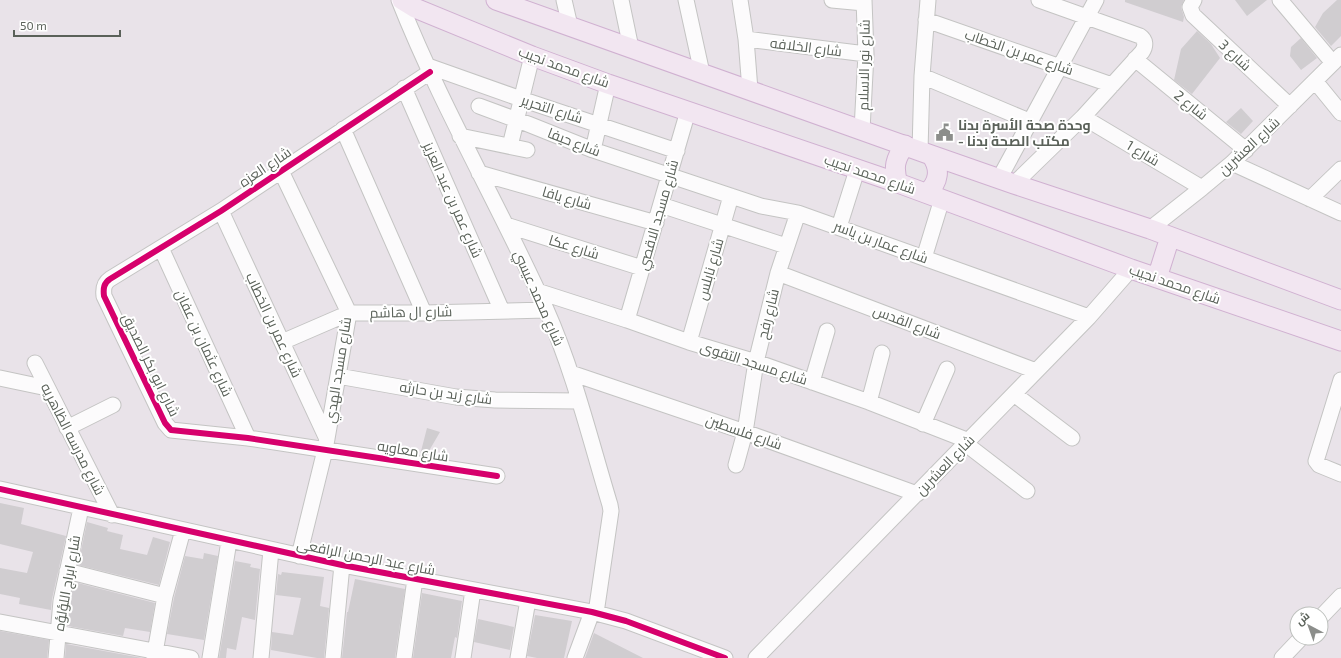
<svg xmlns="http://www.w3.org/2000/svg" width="1341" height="658" viewBox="0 0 1341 658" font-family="'Exo 2',Cairo,sans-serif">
  <rect width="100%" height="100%" fill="#e9e3e9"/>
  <path fill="#d0cdd0" d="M1125 0H1184L1181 7 1184 17 1183 22 1125 2Z
    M1235 0H1267L1247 16Z
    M1337 0H1341V36L1331 46 1315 27 1323 13Z
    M1197 31 1211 44 1220 58 1192 94 1174 80 1181 49Z
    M1301 38 1317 58 1301 70 1290 56 1291 47Z
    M1241 108 1253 121 1241 134 1226 122Z
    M427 428 440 432 426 456 420 455Z
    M0 503 24 508 21 524 66 536 52 599 51 610 19 604 20 598 0 594V568L27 573 33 552 0 544Z
    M87 522 108 528 107 531 123 535 120 549 147 555 153 537 170 542 159 585 78 565Z
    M204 553 218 556 204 640 167 634 174 598 185 556 203 559Z
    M235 561 251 564 250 567 260 569 255 620 242 617 236 650 227 648 226 658H219Z
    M282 572 324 577 320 606 329 608 324 658H317L271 650 272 632 293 635 301 598 276 595 278 574 281 575Z
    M355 579 405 589 395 658H342L347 612H348Z
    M74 582 155 603 150 632 125 628 123 636 68 626 70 602Z
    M422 593 462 601 457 638 455 637 451 658H413Z
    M535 615 572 621 564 658H537L527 656Z
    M478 619 514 627 510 650 474 642Z
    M0 631 49 640 47 658H0Z
    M594 633 643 658H585Z
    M66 644 142 658H65Z"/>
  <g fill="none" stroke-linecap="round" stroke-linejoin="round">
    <defs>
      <path id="minor" d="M399 0C441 106 499 205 546 309 574 372 590 439 610 505L611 511 596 613
        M564 0 570 26
        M621 0 631 48
        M686 0 702 73
        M740 0 746 39 750 90
        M832 0 864 3
        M1194 0 1190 7 1193 15 1290 106
        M1280 0 1333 63
        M926 20 1112 85
        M746 39 866 54
        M1135 59 1246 150
        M428 66 521 99 677 151
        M430 72 221 211 110 279C104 283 103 288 104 296L165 423 171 430 248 438 497 476
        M922 76 1029 121
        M1315 81 1341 113
        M404 88 502 311
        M479 106 528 124 593 150 761 206 798 213 1089 317
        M1083 117 1202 188
        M343 129 424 313
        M862 130 866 54 864 0
        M460 136 527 150
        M510 146 532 56
        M593 150 608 84
        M920 151 922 76 928 0
        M1232 163 1341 213
        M281 171 349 313 325 450 299 556
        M479 173 656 223
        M999 179 1096 0
        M1014 184 1083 117 1142 52C1146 46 1146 40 1140 36L1039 0
        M1310 199 1341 169
        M661 205 786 246
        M221 211 327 439
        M506 225 642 268
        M839 227 857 170
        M1150 229 1202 188 1232 163 1341 55
        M161 248 248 438
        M924 258 942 199
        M778 273 1036 371
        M537 291 627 320 689 342 756 362 869 402 969 441
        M627 320 688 111
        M282 342 349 313H424L546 310
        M689 342 731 196
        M35 363 112 515
        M571 373 745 432 917 494
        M338 376 456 397 495 400 578 401
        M0 378 47 388
        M1341 380 1316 461 1319 465 1341 474
        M812 382 827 331
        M1014 394 1072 438
        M869 402 882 353
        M923 424 947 369
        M67 428 113 405
        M966 444 1027 491
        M736 465 745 432 756 362 778 273 798 213
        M0 489 342 565 592 612 626 621 725 658
        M67 571 165 596
        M1321 617 1341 596
        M0 622 191 658
        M56 658 61 601 81 508
        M154 658 165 596 183 530
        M210 658 229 541
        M261 658 271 550
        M333 658 342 565
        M404 658 415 579
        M463 658 473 590
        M518 658 528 600
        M575 658 592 612
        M756 658 1089 317 1131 269
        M1282 658 1301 638"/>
      <path id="major" d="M402 0 415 8 532 56 608 84 898 183 1131 269 1341 341
        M496 0 931 155 1014 184 1150 229 1341 300
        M898 183C893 167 895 159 905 145
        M927 193C939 182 941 169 931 155
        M1157 278 1170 237"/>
    </defs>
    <use href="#minor" stroke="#c4c4c3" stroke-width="17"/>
    <use href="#major" stroke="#d0b1d1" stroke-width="21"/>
    <use href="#minor" stroke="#fcfbfc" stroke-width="15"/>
    <use href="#major" stroke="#f2e6f1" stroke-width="19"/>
    <defs>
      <path id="cycleway" d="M430 72 221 211 110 279C104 283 103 288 104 296L165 423 171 430 248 438 497 476
        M0 489 342 565 592 612 626 621 725 658"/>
    </defs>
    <use href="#cycleway" stroke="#fff" stroke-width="8"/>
    <use href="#cycleway" stroke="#d6006c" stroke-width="6"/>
  </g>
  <defs>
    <symbol id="civic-bare" viewBox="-9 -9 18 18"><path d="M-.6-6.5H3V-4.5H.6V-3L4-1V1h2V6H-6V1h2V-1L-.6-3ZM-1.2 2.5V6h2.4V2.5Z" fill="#8c8e8b" stroke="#fff" stroke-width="2.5" paint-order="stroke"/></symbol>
  </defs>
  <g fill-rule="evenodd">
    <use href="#civic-bare" x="932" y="120" width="25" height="25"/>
  </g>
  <g text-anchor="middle" stroke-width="4" stroke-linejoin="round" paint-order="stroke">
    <g font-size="14" fill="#5a6159" stroke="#fff">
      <text transform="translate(806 47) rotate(7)" y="5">شارع الخلافه</text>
      <text transform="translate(1019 52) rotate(19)" y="5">شارع عمر بن الخطاب</text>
      <text transform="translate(1235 55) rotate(43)" y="5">شارع 3</text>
      <text transform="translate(864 65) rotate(-89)" y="5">شارع نور الاسلام</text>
      <text transform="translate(564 67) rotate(20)" y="5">شارع محمد نجيب</text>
      <text transform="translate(1191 105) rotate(39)" y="5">شارع 2</text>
      <text transform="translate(552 109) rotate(18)" y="5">شارع التحرير</text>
      <text transform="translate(574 142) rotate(21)" y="5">شارع حيفا</text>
      <text transform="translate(1249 146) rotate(-43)" y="5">شارع العشرين</text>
      <text transform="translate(1143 153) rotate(31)" y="5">شارع 1</text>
      <text transform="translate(265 167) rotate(-34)" y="5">شارع العزه</text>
      <text transform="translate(870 174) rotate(19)" y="5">شارع محمد نجيب</text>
      <text transform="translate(567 198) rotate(16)" y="5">شارع يافا</text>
      <text transform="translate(453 200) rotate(66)" y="5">شارع عمر بن عبد العزيز</text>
      <text transform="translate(658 215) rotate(-74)" y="5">شارع مسجد الاقصي</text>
      <text transform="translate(881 242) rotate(20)" y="5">شارع عمار بن ياسر</text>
      <text transform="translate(574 247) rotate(17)" y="5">شارع عكا</text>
      <text transform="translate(710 269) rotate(-74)" y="5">شارع نابلس</text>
      <text transform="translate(1175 284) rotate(19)" y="5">شارع محمد نجيب</text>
      <text transform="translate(539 298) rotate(66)" y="5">شارع محمد عيسي</text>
      <text transform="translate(411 312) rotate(-1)" y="5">شارع ال هاشم</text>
      <text transform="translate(768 314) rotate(-76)" y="5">شارع رفح</text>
      <text transform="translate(907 322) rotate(21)" y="5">شارع القدس</text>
      <text transform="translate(274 325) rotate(65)" y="5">شارع عمر بن الخطاب</text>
      <text transform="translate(204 343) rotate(65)" y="5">شارع عثمان بن عفان</text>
      <text transform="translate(754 363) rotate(18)" y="5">شارع مسجد التقوى</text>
      <text transform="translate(151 365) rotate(64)" y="5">شارع ابو بكر الصديق</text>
      <text transform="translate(338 370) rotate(-81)" y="5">شارع مسجد الهدي</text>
      <text transform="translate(446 393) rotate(8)" y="5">شارع زيد بن حارثه</text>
      <text transform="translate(744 432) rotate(19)" y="5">شارع فلسطين</text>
      <text transform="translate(73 439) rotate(63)" y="5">شارع مدرسه الظاهريه</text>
      <text transform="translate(413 451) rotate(9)" y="5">شارع معاويه</text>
      <text transform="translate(945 465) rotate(-46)" y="5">شارع العشرين</text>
      <text transform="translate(366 557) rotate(11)" y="5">شارع عبد الرحمن الرافعى</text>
      <text transform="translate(67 583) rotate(-80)" y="5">شارع ابراج اللؤلؤه</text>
    </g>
    <g font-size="14" font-weight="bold" fill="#5a6159" stroke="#fff" text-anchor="start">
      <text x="958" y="130">وحدة صحة الأسرة بدنا<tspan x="958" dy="16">- مكتب الصحة بدنا</tspan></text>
    </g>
  </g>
  <g transform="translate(1309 626) rotate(319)"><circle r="19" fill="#ffffff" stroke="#bdc0bd"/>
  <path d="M0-3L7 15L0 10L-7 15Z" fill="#8c8e8b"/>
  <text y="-6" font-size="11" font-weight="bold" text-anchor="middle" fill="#5a6159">ش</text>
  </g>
  <path d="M14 30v6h106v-6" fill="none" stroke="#5a6159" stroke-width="2"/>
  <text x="20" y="30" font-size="12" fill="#5a6159" stroke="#ffffff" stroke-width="3" paint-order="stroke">50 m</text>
</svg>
